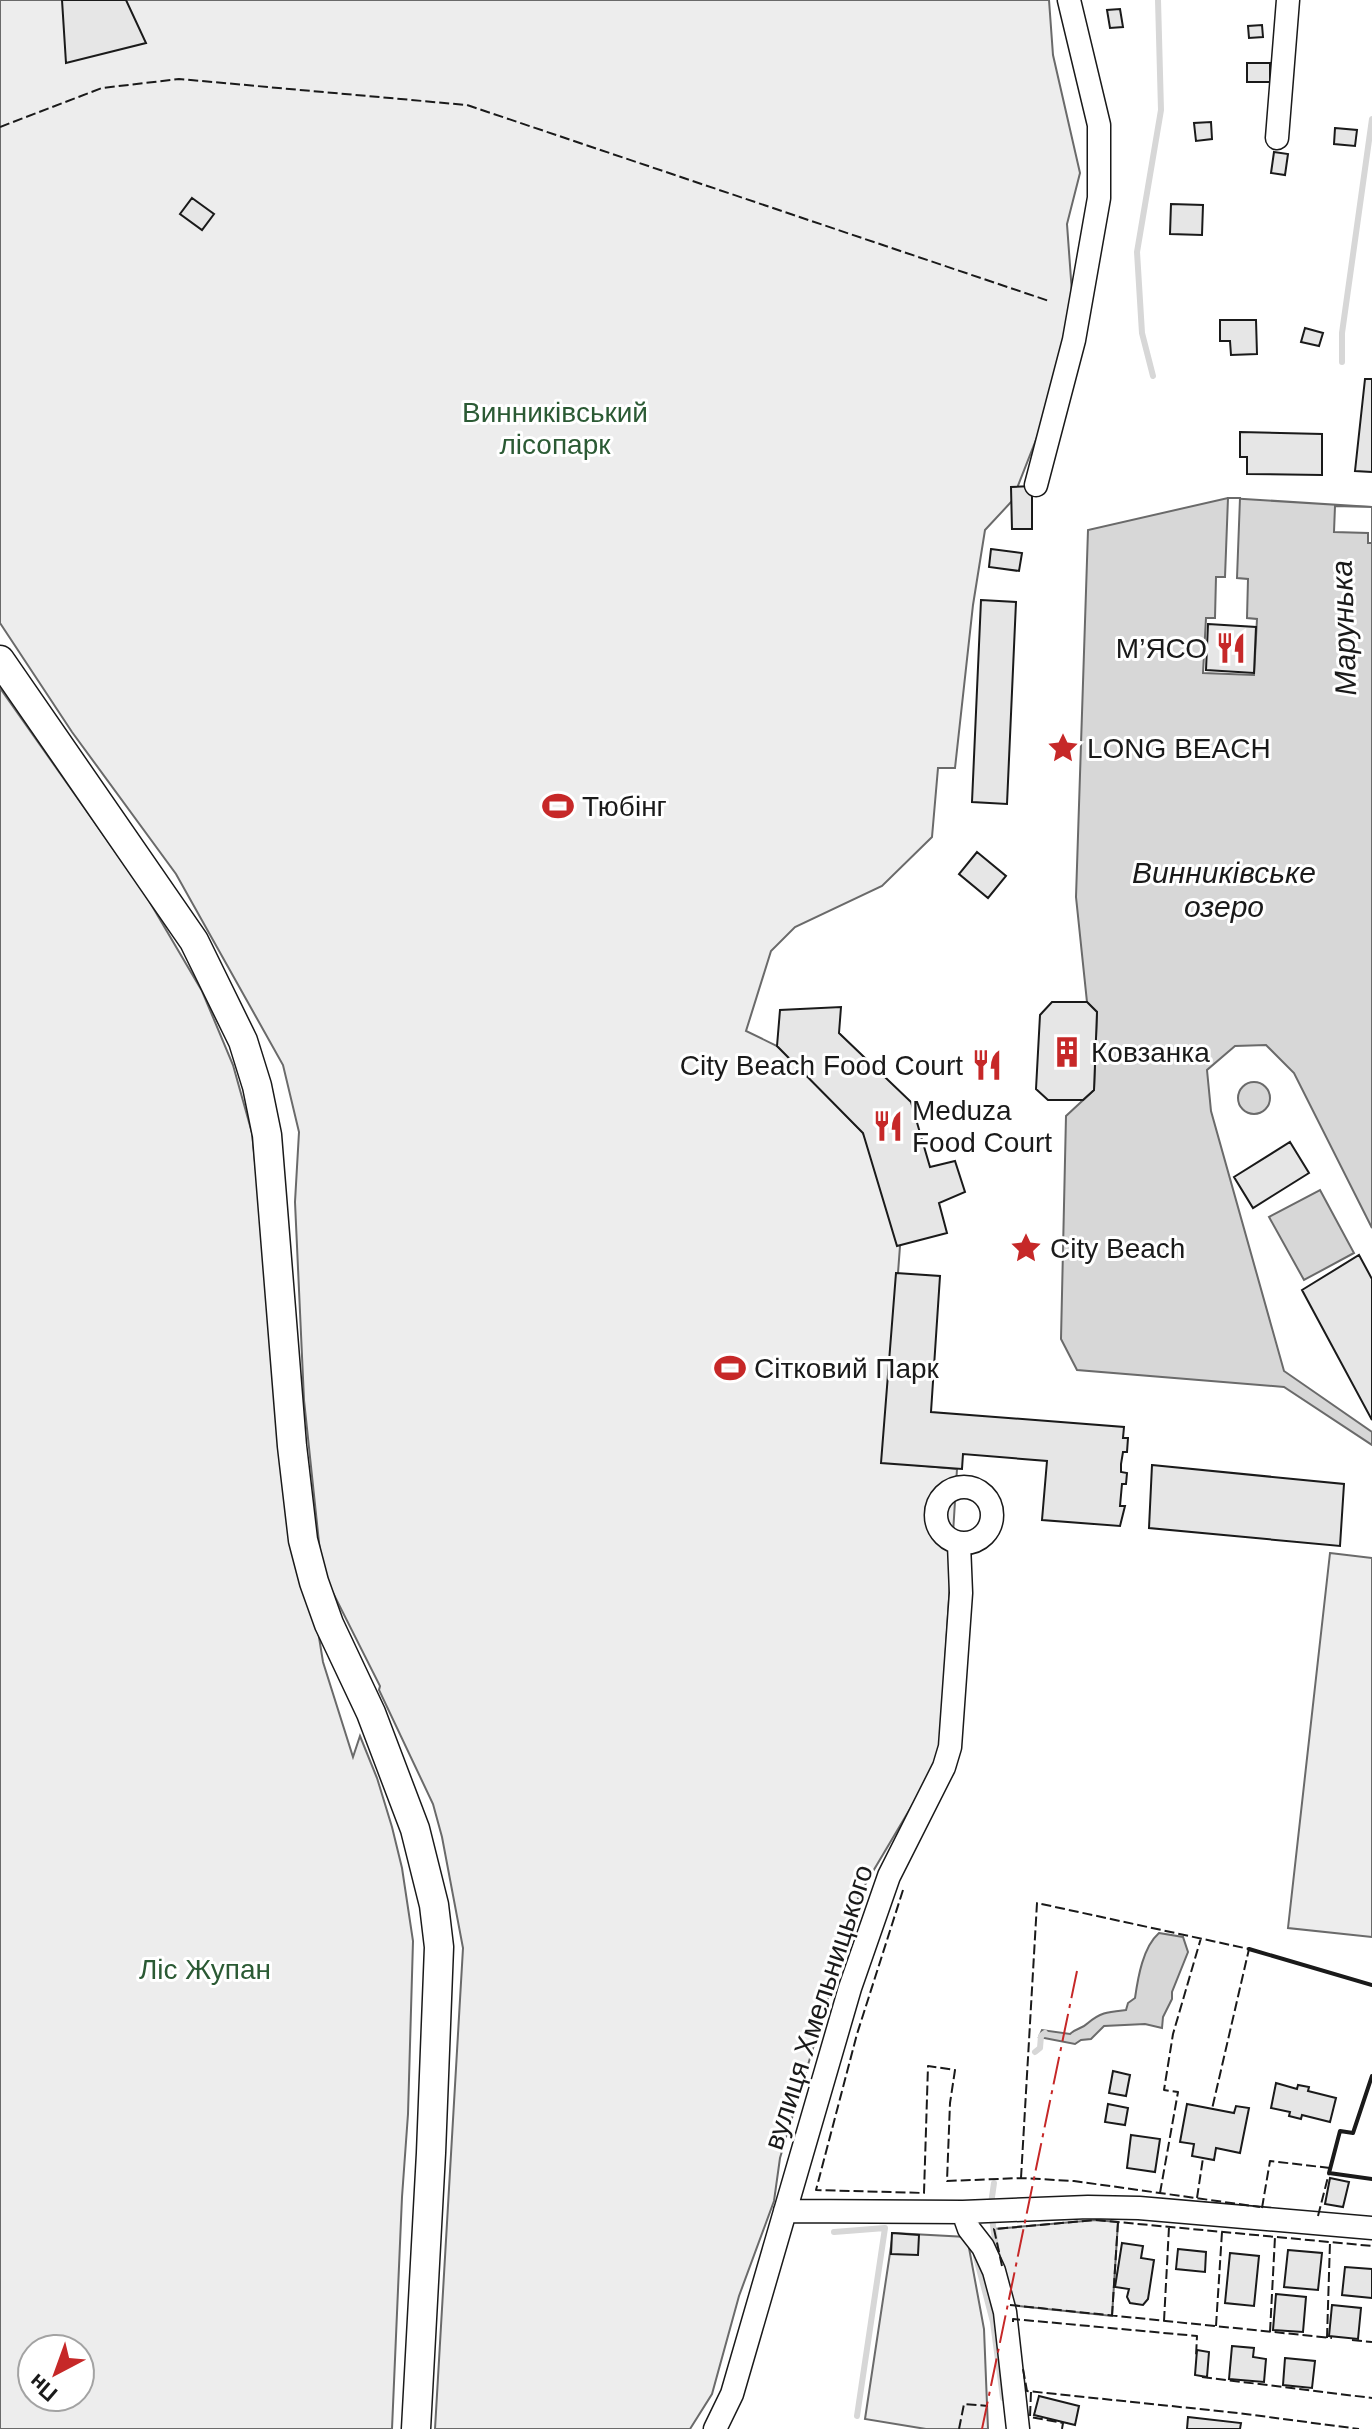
<svg xmlns="http://www.w3.org/2000/svg" width="1372" height="2429" viewBox="0 0 1372 2429" font-family="Arial,sans-serif">
  <rect width="100%" height="100%" fill="#fff"/>
  <path fill="#ededed" stroke="#6a6a6a" stroke-width="2" fill-rule="evenodd" d="M0 0H1049L1053 55 1080 173 1067 224 1072 293 1063 371 1012 501 985 530 973 605 955 768H938L932 837 882 886 795 927 771 951 746 1031 777 1046 791 1058 863 1133 873 1154 900 1246 884 1462 957 1469 939 1760 859 1895 780 2158 774 2201 739 2296 712 2394 690 2429H435L463 1948 442 1837 433 1804 379 1690 380 1686 322 1571 304 1400 295 1202 299 1132 283 1065 176 874 72 732 0 623Z
    M0 688 145 894 202 991 233 1065 252 1133 278 1384 323 1662 353 1757 360 1736 377 1778 392 1827 402 1868 413 1941 408 2114 402 2197 392 2429H0ZM32 2349H80V2397H32Z
    M1330 1553 1372 1558V1937L1288 1928Z
    M1096 2220 1118 2222 1112 2316 1010 2305 994 2229Z
    M893 2233 967 2237 984 2329 988 2429H926L865 2419Z"/>
  <path fill="#d7d7d7" stroke="#6a6a6a" stroke-width="2" d="M1228 498 1372 507V1228L1294 1073 1266 1045 1235 1046 1207 1070 1211 1111 1284 1371 1372 1432V1445L1284 1387 1077 1370 1061 1339 1066 1116 1094 1090 1097 1012 1087 1002 1076 897 1088 530Z
    M1238 1098a16 16 0 1 1 32 0a16 16 0 1 1-32 0Z
    M1320 1190 1354 1253 1304 1280 1269 1217Z
    M1159 1933 1183 1937 1188 1952 1172 1992V1999L1163 2017 1162 2028 1145 2024 1104 2026 1091 2039 1081 2040 1075 2044 1039 2037 1042 2030 1070 2034C1076 2028 1082 2029 1088 2023 1101 2012 1108 2012 1126 2010L1128 2003 1135 1998C1138 1977 1143 1947 1159 1933Z"/>
  <path fill="#fff" stroke="#6a6a6a" stroke-width="2" d="M1228 498H1240L1237 578 1248 579 1247 618 1257 619 1254 675 1203 673 1206 618H1215L1216 577H1225Z
    M1335 506 1372 507V543H1368V533L1334 532Z"/>
  <g fill="none" stroke-linecap="round" stroke-linejoin="round">
    <path stroke="#d7d7d7" stroke-width="6" d="M1342 362V333L1372 119
      M1153 376 1142 333 1137 252 1161 110 1158 0
      M1035 2052 1040 2048 1041 2036 1045 2033
      M991 2204 994 2183
      M992 2218 997 2254
      M834 2232 885 2228 857 2416
      M976 2257 993 2322 1003 2398"/>
  </g>
  <path fill="#e6e6e6" stroke="#1a1a1a" stroke-width="2" d="M62 0H126L146 43 66 63Z
    M1120 9 1123 27 1110 28 1107 10Z
    M1262 25 1263 37 1249 38 1248 26Z
    M1247 63H1270V82H1247Z
    M1211 122 1212 139 1196 141 1194 123Z
    M1335 128 1357 130 1355 146 1334 144Z
    M1274 152 1288 154 1285 175 1271 173Z
    M192 198 214 214 202 230 180 214Z
    M1171 204 1203 205 1202 235 1170 234Z
    M1220 320H1256L1257 354 1231 355 1230 341H1220Z
    M1305 328 1323 333 1319 346 1301 342Z
    M1365 379H1372V472L1355 471Z
    M1240 432 1322 434V475L1247 474V457H1240Z
    M1032 486V529H1012L1011 487Z
    M991 549 1022 553 1019 571 989 567Z
    M981 600 1016 602 1007 804 972 802Z
    M1208 624 1256 627 1254 673 1206 670Z
    M977 852 1006 876 988 898 959 874Z
    M1052 1002H1087L1097 1012 1094 1090 1083 1100H1048L1036 1089 1040 1015Z
    M841 1007 839 1033 911 1102 930 1167 955 1161 965 1192 939 1203 947 1233 897 1246 863 1133 777 1046 780 1010Z
    M1290 1142 1309 1173 1253 1208 1234 1177Z
    M1359 1255 1372 1279V1420L1302 1290Z
    M896 1273 940 1276 931 1412 1124 1427 1123 1438H1128L1127 1452H1123L1121 1464V1472L1127 1473 1126 1484H1122L1120 1506H1125L1120 1526 1042 1520 1047 1461 963 1454 962 1469 881 1463Z
    M1152 1465 1344 1484 1340 1546 1149 1528Z
    M1113 2071 1130 2075 1126 2096 1109 2093Z
    M1276 2083 1297 2089 1298 2085 1309 2087 1308 2091 1336 2098 1330 2122 1302 2115 1301 2119 1289 2116 1290 2112 1271 2108Z
    M1108 2104 1128 2108 1125 2125 1105 2122Z
    M1187 2104 1234 2113 1236 2106 1249 2108 1240 2153 1216 2148 1214 2160 1192 2156 1194 2144 1180 2142Z
    M1131 2135 1160 2139 1155 2172 1127 2168Z
    M1330 2178 1349 2182 1343 2207 1325 2204Z
    M892 2233 919 2235 918 2255 891 2254Z
    M1122 2243 1143 2246 1141 2258 1154 2260 1148 2299 1143 2305 1130 2303 1127 2297 1129 2289 1115 2287Z
    M1178 2249 1206 2252 1205 2272 1176 2269Z
    M1288 2250 1322 2253 1318 2290 1284 2287Z
    M1230 2253 1259 2256 1254 2306 1225 2303Z
    M1345 2267 1372 2269V2298L1342 2295Z
    M1276 2294 1306 2297 1303 2332 1273 2330Z
    M1332 2305 1361 2308 1358 2339 1329 2336Z
    M1232 2346 1254 2348 1253 2357 1266 2359 1264 2382 1229 2379Z
    M1197 2350 1209 2352 1207 2377 1195 2375Z
    M1285 2358 1315 2361 1312 2388 1283 2385Z
    M1039 2396 1079 2406 1075 2425 1034 2415Z
    M1188 2417 1241 2423 1240 2429H1187Z"/>
  <g fill="none" stroke-linecap="round" stroke-linejoin="round">
    <defs>
      <path id="minor" d="M1277 138 1288 0
        M1036 485 1074 340 1099 198V125L1069 0
        M936 1515a28 28 0 1 1 56 0a28 28 0 1 1-56 0Z
        M785 2211 963 2212 1088 2207 1139 2208 1372 2228
        M963 2212 969 2229 983 2247 994 2271 1005 2312 1018 2429
        M715 2429 732 2394 850 1988 889 1876 944 1767 950 1747 961 1593 959 1544"/>
      <path id="major" d="M0 660 194 941 243 1041 257 1086 267 1135 292 1446 303 1540 314 1582 329 1624 371 1713 415 1829 434 1905 439 1947 431 2153 416 2429"/>
    </defs>
    <use href="#minor" stroke="#1a1a1a" stroke-width="25"/>
    <use href="#major" stroke="#1a1a1a" stroke-width="31"/>
    <use href="#minor" stroke="#fff" stroke-width="22"/>
    <use href="#major" stroke="#fff" stroke-width="28"/>
    <path stroke="#1a1a1a" stroke-width="2" stroke-dasharray="10 4" stroke-linecap="butt" d="M0 127 102 88 179 79 467 105 1049 301
      M903 1890 857 2034 816 2190 924 2193 928 2066 955 2070 950 2103 947 2181 1021 2178 1074 2181 1260 2207
      M1021 2178 1037 1903 1249 1949 1212 2109
      M1160 2193 1178 2092 1164 2090 1173 2034 1201 1938
      M1197 2198 1203 2158
      M1262 2208 1270 2161 1330 2168
      M1318 2216 1329 2173
      M1002 2266 994 2229 1096 2220 1372 2246
      M1010 2305 1332 2338
      M1112 2316 1118 2222
      M1164 2321 1169 2227
      M1013 2322V2319L1197 2336 1196 2356
      M1216 2326 1222 2232
      M1270 2332 1275 2237
      M1327 2338 1330 2242
      M1352 2340 1372 2342
      M1023 2369 1027 2391 1238 2413 1359 2429
      M1202 2377 1372 2398
      M1031 2392 1030 2417 1063 2423 1062 2429
      M959 2429 964 2404 988 2406"/>
    <path stroke="#1a1a1a" stroke-width="4" d="M1249 1949 1372 1985
      M1372 2076 1353 2133 1340 2131 1329 2173 1372 2179"/>
    <path stroke="#c62828" stroke-width="2" stroke-dasharray="28 6 4 6" stroke-linecap="butt" d="M982 2429 1077 1971"/>
  </g>
  <defs>
    <symbol id="restaurant-bare" viewBox="-9 -9 18 18"><path d="M-5-6h1v4h1v-4h1v4h1v-4h1v5L-1.5 .5V6h-2V.5L-5-1ZM5-6V6H3V1.5H1.5Q1.5-4 5-6Z" fill="#c62828" stroke="#fff" stroke-width="2.5" paint-order="stroke"/></symbol>
    <symbol id="sight-bare" viewBox="-9 -9 18 18"><path d="M0-6L1.8-2.2L6-1.7L2.9 1.2L3.7 5.4L0 3.3L-3.7 5.4L-2.9 1.2L-6-1.7L-1.8-2.2Z" fill="#c62828" stroke="#fff" stroke-width="2.5" paint-order="stroke"/></symbol>
    <symbol id="stadium-bare" viewBox="-9 -9 18 18"><path d="M0-5a6.5 5 0 1 0 0 10a6.5 5 0 1 0 0-10ZM-3.5-1.8h7v3.6h-7Z" fill="#c62828" stroke="#fff" stroke-width="2.5" paint-order="stroke"/></symbol>
    <symbol id="building-bare" viewBox="-9 -9 18 18"><path d="M-4-6H4V6H1V3H-1V6H-4ZM-2.5-4.3h1.7v1.8h-1.7ZM.8-4.3h1.7v1.8H.8ZM-2.5-1h1.7V.8h-1.7ZM.8-1h1.7V.8H.8Z" fill="#c62828" stroke="#fff" stroke-width="2.5" paint-order="stroke"/></symbol>
  </defs>
  <g fill-rule="evenodd">
    <use href="#restaurant-bare" x="1209" y="626" width="44" height="44"/>
    <use href="#sight-bare" x="1041" y="726" width="44" height="44"/>
    <use href="#stadium-bare" x="536" y="784" width="44" height="44"/>
    <use href="#building-bare" x="1045" y="1030" width="44" height="44"/>
    <use href="#restaurant-bare" x="965" y="1043" width="44" height="44"/>
    <use href="#restaurant-bare" x="866" y="1104" width="44" height="44"/>
    <use href="#sight-bare" x="1004" y="1226" width="44" height="44"/>
    <use href="#stadium-bare" x="708" y="1346" width="44" height="44"/>
  </g>
  <g text-anchor="middle" stroke-width="6" stroke-linejoin="round" paint-order="stroke">
    <g font-size="28" fill="#2b5a34" stroke="#fff">
      <text x="555" y="422">Винниківський<tspan x="555" dy="32">лісопарк</tspan></text>
      <text x="205" y="1979">Ліс Жупан</text>
    </g>
    <g font-size="28" fill="#1a1a1a" stroke="#fff" text-anchor="start">
      <text x="1207" y="658" text-anchor="end">М’ЯСО</text>
      <text x="1087" y="758">LONG BEACH</text>
      <text x="582" y="816">Тюбінг</text>
      <text x="1091" y="1062">Ковзанка</text>
      <text x="963" y="1075" text-anchor="end">City Beach Food Court</text>
      <text x="912" y="1120">Meduza<tspan x="912" dy="32">Food Court</tspan></text>
      <text x="1050" y="1258">City Beach</text>
      <text x="754" y="1378">Сітковий Парк</text>
    </g>
    <g font-size="28" fill="#1a1a1a" stroke="#fff">
      <text transform="translate(818 2007) rotate(-72)" y="10">вулиця Хмельницького</text>
    </g>
    <g font-size="30" font-style="italic" fill="#1a1a1a" stroke="#fff">
      <text transform="translate(1344 628) rotate(-92)" y="10">Марунька</text>
      <text x="1224" y="883">Винниківське<tspan x="1224" dy="34">озеро</tspan></text>
    </g>
  </g>
  <g transform="translate(56 2373) rotate(221)"><circle r="38" fill="#ffffff" stroke="#a3a3a3" stroke-width="2"/>
  <path d="M0-6L14 30L0 20L-14 30Z" fill="#c62828"/>
  <text y="-12" font-size="22" font-weight="bold" text-anchor="middle" fill="#1a1a1a">Пн</text>
  </g>
</svg>
